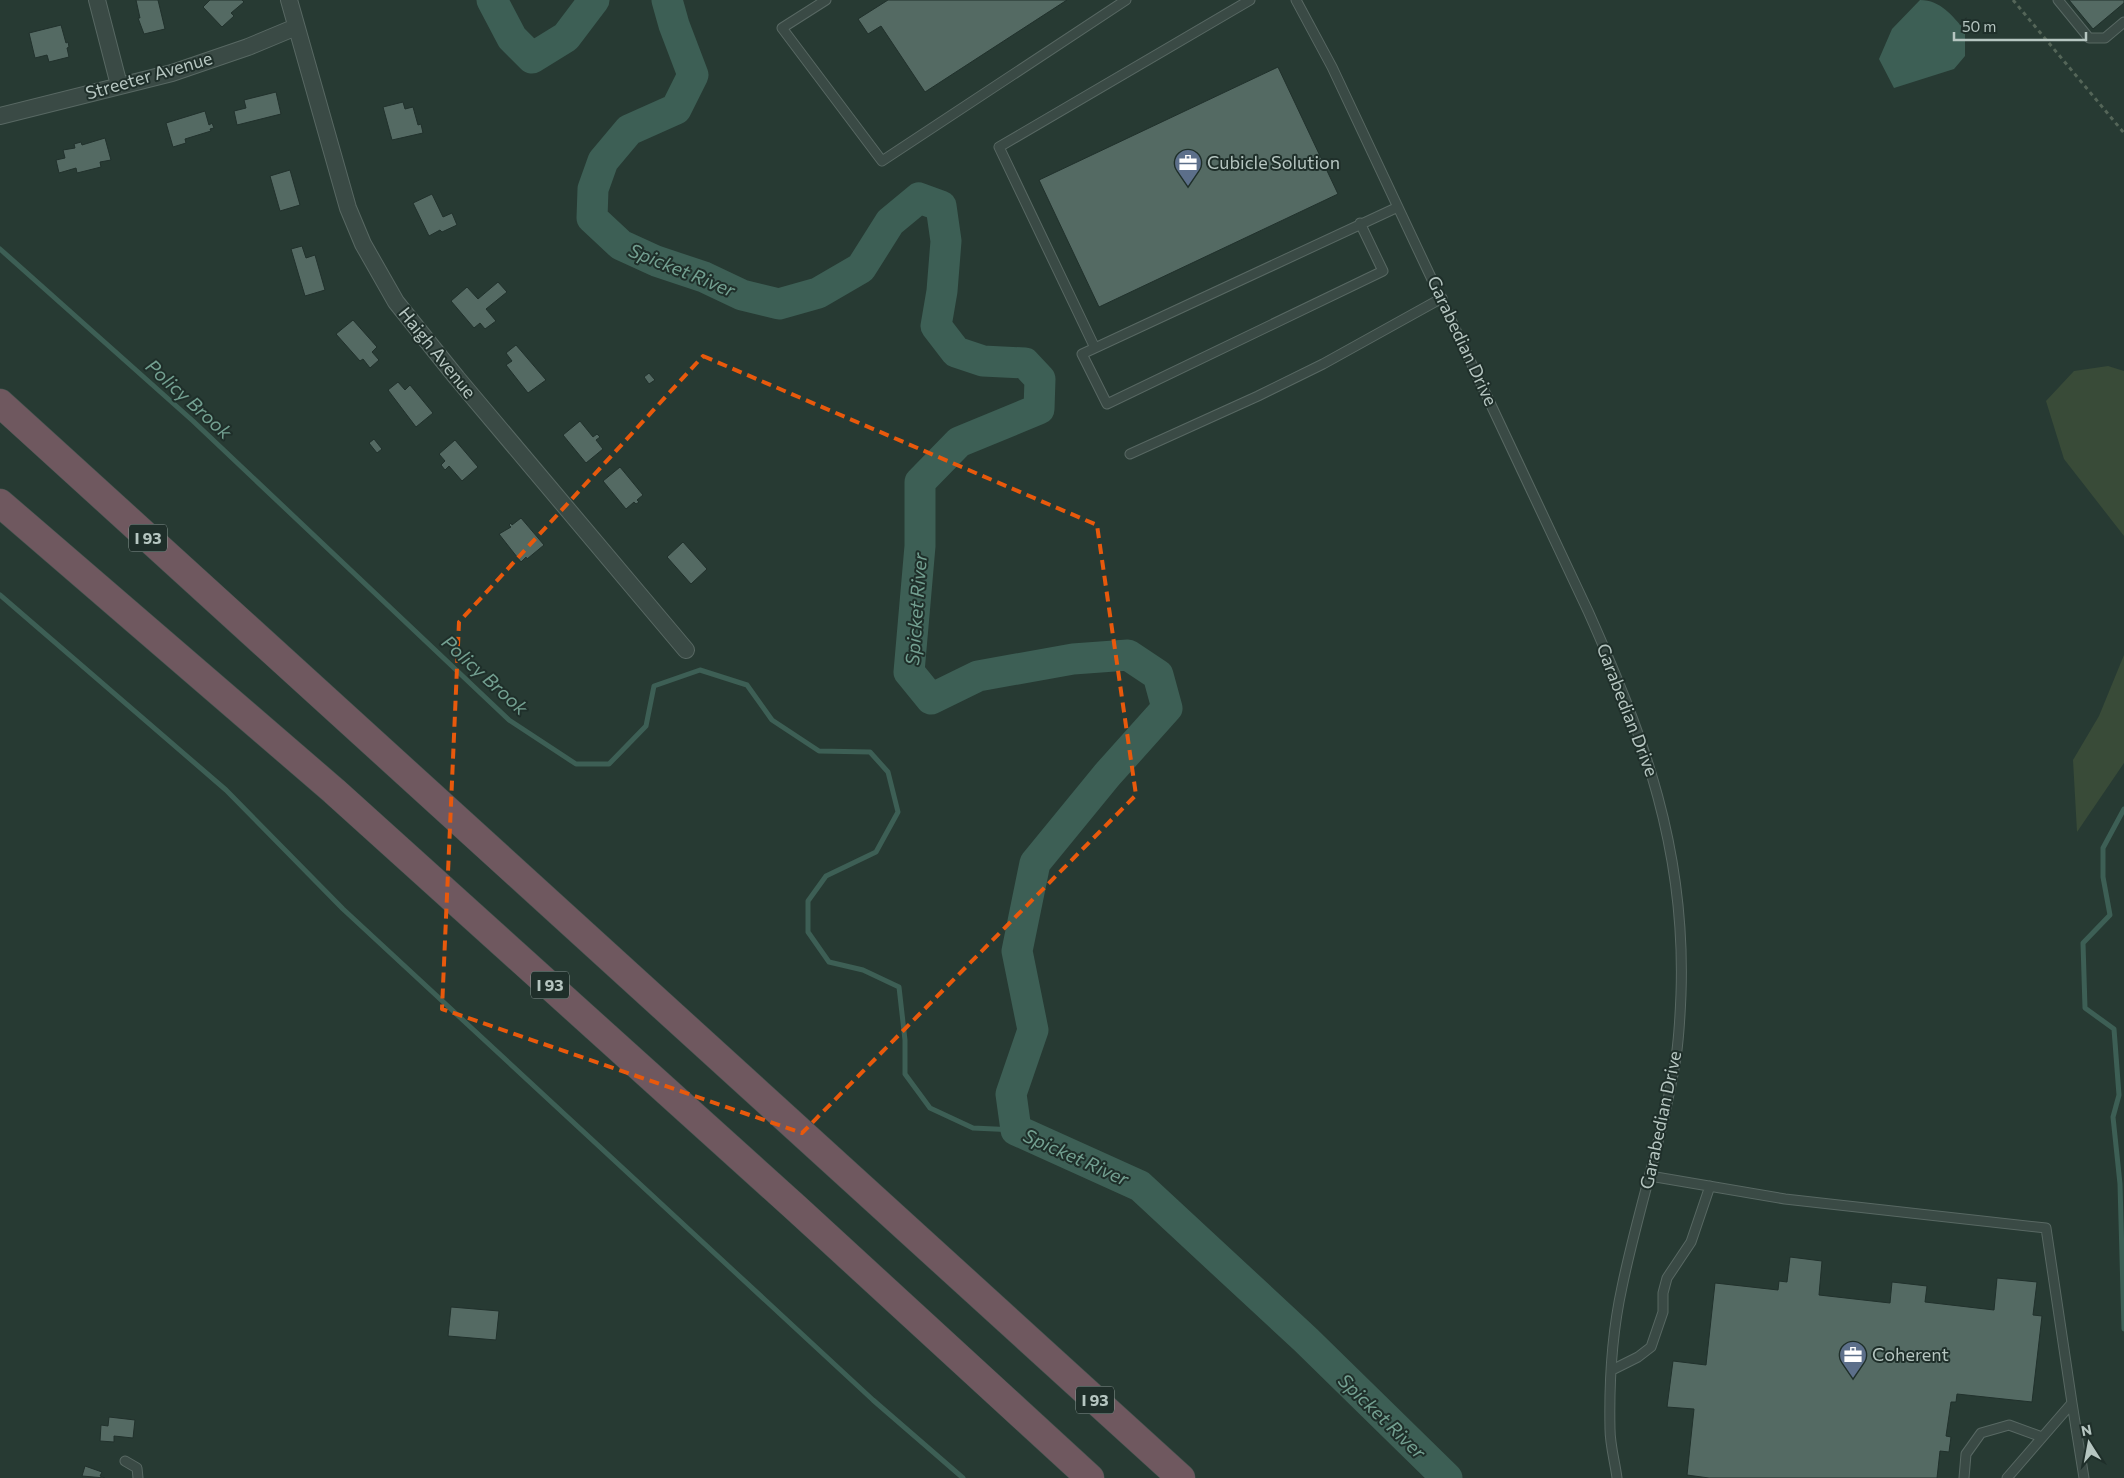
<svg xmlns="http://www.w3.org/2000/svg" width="2124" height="1478" viewBox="0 0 2124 1478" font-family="Commissioner,sans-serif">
  <rect width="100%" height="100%" fill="#273a33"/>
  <path fill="#394b38" d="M2108 366 2124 371V536L2064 459 2046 401 2074 371Z
    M2124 655V763L2077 832 2073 760 2099 716Z"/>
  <path fill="#3d5f55" d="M1920 0C1941 0 1952 16 1965 30V56L1954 69 1894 88 1879 59 1892 29Z"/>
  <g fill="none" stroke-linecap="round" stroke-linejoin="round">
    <path stroke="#3d5f55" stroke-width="5" d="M0 249 193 421 509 720 576 764H609L646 726 654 686 700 670 747 685 772 720 819 751 870 752 888 772 898 812 876 852 826 876 808 901V932L829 962 863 970 899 987 905 1040V1074L930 1108 973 1128 1016 1130
      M0 595 226 790 343 909 873 1400 963 1478
      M2124 809 2103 848V877L2110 915 2083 943 2085 1008 2114 1029 2119 1095 2113 1117 2120 1184 2124 1329"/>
    <path stroke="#3d5f55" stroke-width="31" d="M492 0 512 38 532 58 566 37 594 0
      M667 0 674 25 693 75 676 109 629 130 603 161 593 189 592 218 621 245 656 261 704 277 742 295 779 304 818 293 861 268 890 222 919 198 941 206 946 241 942 291 936 326 956 352 983 361 1025 363 1040 379 1039 409 959 442 920 482V546L909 672 931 699 978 676 1073 659 1128 655 1158 675 1167 708 1107 775 1035 863 1017 951 1033 1030 1011 1094 1016 1130 1140 1186 1306 1340 1447 1478"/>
  </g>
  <path fill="#546a63" stroke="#21312c" d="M136 0H158L165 29 144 34 138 18H140Z
    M210 0H242L244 2 231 13 234 16 222 27 203 7Z
    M888 0H1067L925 92 881 26 868 34 858 19Z
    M2069 0H2124V3L2093 29Z
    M61 25 66 43 68 42 69 47 67 48 69 57 49 62 47 55 35 58 29 33Z
    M1278 67 1338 194 1099 307 1039 180Z
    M276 92 281 114 237 125 234 111 246 108 244 100Z
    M403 102 405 109 413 107 418 125 421 124 423 133 392 140 383 107Z
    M205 111 209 125 212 123 214 128 210 129 211 131 185 139 186 143 173 147 166 123Z
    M105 138 111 160 100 162 101 167 77 173 76 168 59 173 56 160 65 158 63 150 75 148 74 144 81 142 82 145Z
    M290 170 300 205 280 211 270 176Z
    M432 194 443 217 452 213 457 225 442 232 440 230 429 236 413 203Z
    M302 246 306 258 315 255 325 290 305 296 291 249Z
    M498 282 507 292 486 309 496 321 485 329 480 323 474 328 451 301 467 287 478 299Z
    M353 320 377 347 372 352 379 360 370 368 363 359 360 361 336 334Z
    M516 345 546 380 528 393 506 365 512 361 506 353Z
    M649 373 655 380 649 384 644 377Z
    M398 382 405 390 410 385 433 413 416 427 388 390Z
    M580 421 593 437 597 434 600 437 596 440 603 449 586 463 563 435Z
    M374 439 382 449 377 453 369 443Z
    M455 440 478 467 462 481 449 466 445 470 441 465 445 461 439 454Z
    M620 467 643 495 637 500 639 502 636 504 634 502 626 509 603 481Z
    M521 518 544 545 527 559 526 557 521 562 499 534 511 527 509 525 511 523 512 525Z
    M683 542 707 569 691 584 667 557Z
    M1790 1257 1822 1261 1819 1295 1890 1303 1892 1282 1927 1286 1925 1302 1994 1310 1997 1278 2037 1282 2033 1315 2042 1316 2032 1402 1957 1394 1956 1402H1951L1946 1436 1951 1437 1949 1452 1940 1451 1937 1478H1709L1687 1475 1694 1409 1667 1407 1673 1361 1706 1365 1715 1283 1778 1290 1779 1281 1787 1282Z
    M451 1307 499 1311 496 1340 448 1336Z
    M109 1417 135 1420 133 1438 114 1436V1442L100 1441 101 1425 108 1426Z
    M85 1466 102 1472 100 1476 105 1478 82 1476Z"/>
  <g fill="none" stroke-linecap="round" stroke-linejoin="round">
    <defs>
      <path id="service" d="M826 0 782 28 882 161 1126 0
        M1250 0 999 147 1095 348 1398 207
        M1296 0 1332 67 1588 611C1645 739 1686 850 1681 994 1680 1019 1679 1045 1674 1069 1661 1143 1637 1214 1622 1287 1612 1333 1609 1382 1610 1429 1610 1445 1615 1462 1617 1478
        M2058 0 2089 38H2105L2124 22
        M1095 348 1082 354 1107 404 1383 271 1360 223
        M1130 454 1258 396 1323 364 1442 298
        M1650 1176 1785 1199 2046 1228 2072 1403 2007 1478
        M1612 1370 1638 1357 1651 1347 1663 1312V1293L1667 1278 1691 1242 1710 1186
        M2072 1403 2084 1478
        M125 1461 137 1468 138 1478
        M1964 1478 1966 1454 1981 1433 2009 1425 2042 1437"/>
      <path id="minor" d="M97 0 119 85
        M289 0 348 208 363 244 396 302 457 378 686 650
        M0 116 172 73 248 47 296 27"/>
      <path id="motorway" d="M0 403 1181 1478
        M0 503 334 791 796 1208 1090 1478"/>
    </defs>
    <use href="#service" stroke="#586863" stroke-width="11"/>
    <use href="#minor" stroke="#586863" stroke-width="18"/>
    <use href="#motorway" stroke="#455550" stroke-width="29"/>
    <path stroke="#546558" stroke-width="3" stroke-dasharray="4 4" stroke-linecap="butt" d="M2013 0 2124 133"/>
    <use href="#service" stroke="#3a4a45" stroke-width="9"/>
    <use href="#minor" stroke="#3a4a45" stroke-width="16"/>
    <use href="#motorway" stroke="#6f585f" stroke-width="28"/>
  </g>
  <path fill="none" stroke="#e8590c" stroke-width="4" stroke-dasharray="10 6" stroke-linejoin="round" d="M703 356 1097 525 1136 795 802 1133 442 1009 459 622Z"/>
  <defs>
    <symbol id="office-pin" viewBox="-11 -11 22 30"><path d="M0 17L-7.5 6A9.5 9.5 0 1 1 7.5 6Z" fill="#5c6f8a" stroke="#1f2f2a"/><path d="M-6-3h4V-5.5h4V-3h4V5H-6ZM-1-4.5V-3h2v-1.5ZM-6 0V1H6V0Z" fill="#fff"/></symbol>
  </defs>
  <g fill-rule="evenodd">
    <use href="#office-pin" x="1172" y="147" width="32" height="43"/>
    <use href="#office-pin" x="1837" y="1339" width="32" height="43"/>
  </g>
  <g text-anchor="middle" stroke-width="4" stroke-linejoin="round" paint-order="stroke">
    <g fill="#1f2f2a" stroke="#899994" stroke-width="1">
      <rect x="129" y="524.5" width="38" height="27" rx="4"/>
      <rect x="531" y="971.5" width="38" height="27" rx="4"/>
      <rect x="1076" y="1386.5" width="38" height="27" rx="4"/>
    </g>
    <g font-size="16" font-weight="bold" fill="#b6c6c1">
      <text x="148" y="544">I 93</text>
      <text x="550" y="991">I 93</text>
      <text x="1095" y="1406">I 93</text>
    </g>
    <g font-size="18" fill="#b6c6c1" stroke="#1f2f2a">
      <text transform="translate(149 76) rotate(-16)" y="6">Streeter Avenue</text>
      <text transform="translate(1462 341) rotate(65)" y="6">Garabedian Drive</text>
      <text transform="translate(437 353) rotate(51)" y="6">Haigh Avenue</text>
      <text transform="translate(1627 710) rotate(69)" y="6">Garabedian Drive</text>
      <text transform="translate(1661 1120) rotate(-78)" y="6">Garabedian Drive</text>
    </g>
    <g font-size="18" fill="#b6c6c1" stroke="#1f2f2a" text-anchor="start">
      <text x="1207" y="169">Cubicle Solution</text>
      <text x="1872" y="1361">Coherent</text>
    </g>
    <g font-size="19" font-style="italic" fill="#73a091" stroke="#1f2f2a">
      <text transform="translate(682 270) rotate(22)" y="7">Spicket River</text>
      <text transform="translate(189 399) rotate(42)" y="7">Policy Brook</text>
      <text transform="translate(916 609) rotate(-86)" y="7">Spicket River</text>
      <text transform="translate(485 675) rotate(42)" y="7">Policy Brook</text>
      <text transform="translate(1076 1157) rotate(24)" y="7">Spicket River</text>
      <text transform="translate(1382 1416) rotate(44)" y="7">Spicket River</text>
    </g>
  </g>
  <g transform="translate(2089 1443) rotate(349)" stroke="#1f2f2a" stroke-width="4" paint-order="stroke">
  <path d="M0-4L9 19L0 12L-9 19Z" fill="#b6c6c1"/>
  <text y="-8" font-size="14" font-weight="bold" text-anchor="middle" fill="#b6c6c1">N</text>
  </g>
  <path d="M1954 32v8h132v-8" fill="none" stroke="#b6c6c1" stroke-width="2.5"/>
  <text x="1962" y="32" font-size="15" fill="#b6c6c1" stroke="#1f2f2a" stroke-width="4" paint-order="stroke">50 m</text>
</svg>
